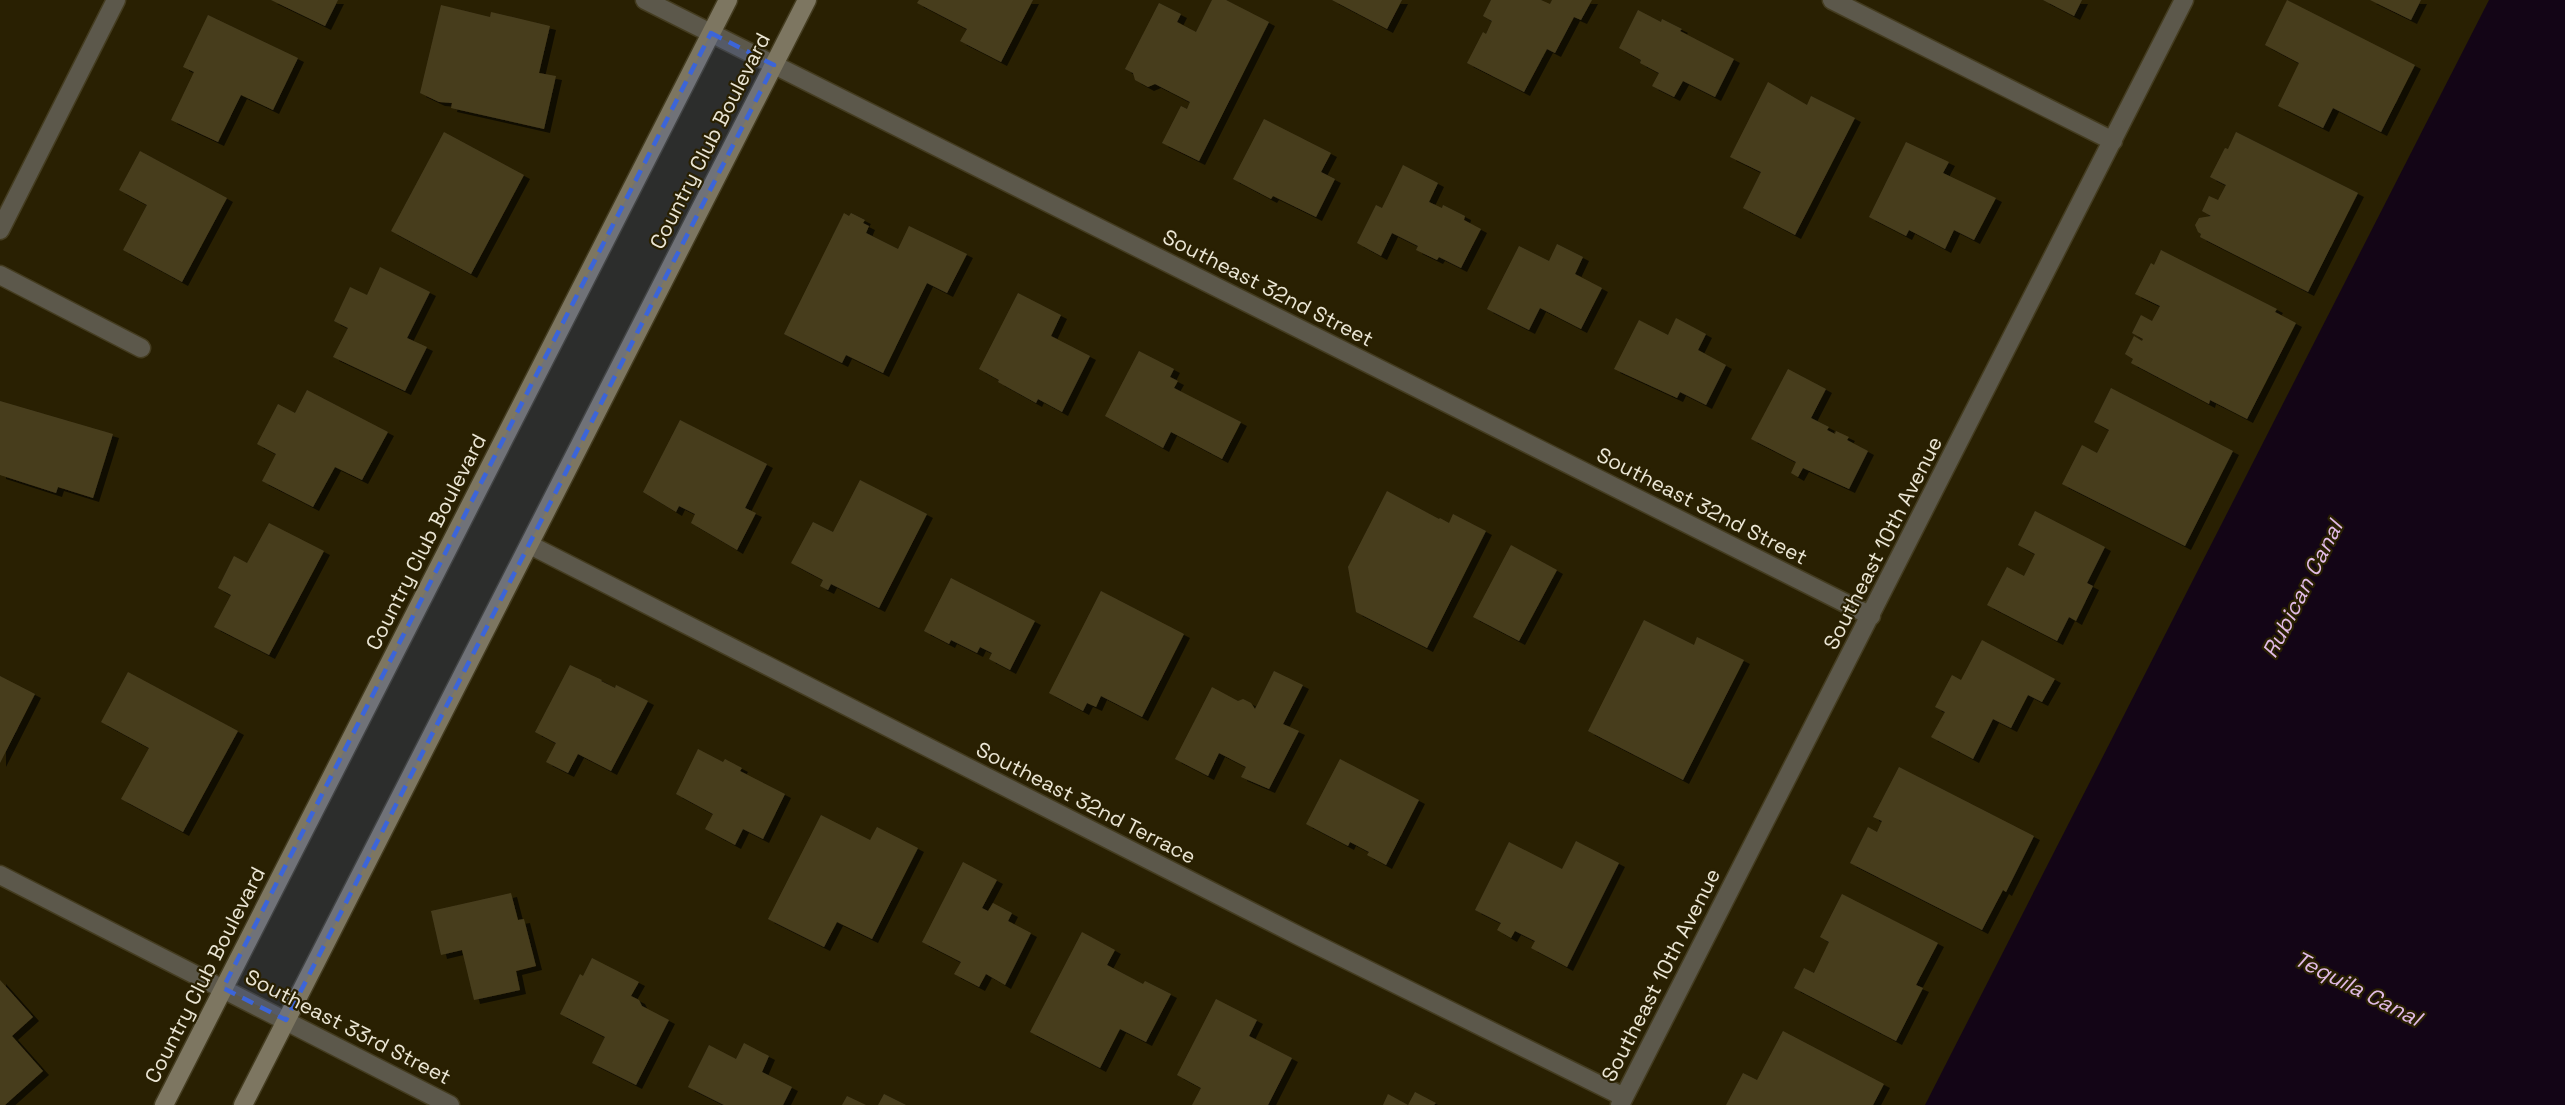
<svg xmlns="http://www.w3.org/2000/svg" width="2565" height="1105" viewBox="0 0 2565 1105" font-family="'Space Grotesk',sans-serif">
  <defs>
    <filter id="shadow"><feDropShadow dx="6" dy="4" stdDeviation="0" flood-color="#0009"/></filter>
  </defs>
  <rect width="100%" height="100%" fill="#292002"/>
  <path fill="#130516" d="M2489 0H2565V1105H1925Z"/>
  <path fill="#473d1f" filter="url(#shadow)" d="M271 0H338L325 26Z
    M919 0H1033L1001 62 960 41 967 29 917 3Z
    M1212 0H1226L1269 22 1199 161 1162 143 1181 106 1187 109 1190 102 1155 84 1148 87 1135 80 1133 73 1125 69 1159 3 1181 14 1177 22 1196 32Z
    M1332 0H1402L1387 29Z
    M1491 0H1541L1550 4 1552 0H1592L1581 20 1574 17 1555 53 1547 49 1524 92 1467 63 1483 32 1486 34 1492 21 1483 16Z
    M2043 0H2082L2074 16Z
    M2287 0 2415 65 2381 132 2333 108 2323 128 2278 106 2299 63 2265 45Z
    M2370 0H2421L2411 20Z
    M441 5 490 17 491 12 550 26 539 73 556 76 544 129 451 108 452 103 439 102 420 93Z
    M1638 10 1661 22 1662 19 1682 29 1680 31 1734 59 1715 97 1683 81 1674 97 1652 86 1659 73 1640 63 1641 60 1619 48Z
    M208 15 298 58 273 110 241 95 218 142 171 120 194 72 183 67Z
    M1768 82 1807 105 1811 96 1855 118 1795 235 1743 208 1761 172 1730 157Z
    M1264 119 1331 153 1321 172 1335 179 1316 217 1273 196 1271 199 1233 179Z
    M444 132 524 175 471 274 391 231Z
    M2236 132 2358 193 2308 292 2200 237 2201 234 2198 232 2195 225 2199 218 2211 216 2202 211 2209 196 2218 200 2226 185 2210 177 2225 148 2228 149Z
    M1906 142 1949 162 1943 173 1996 198 1974 240 1954 230 1945 249 1909 230 1906 236 1869 217Z
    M140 151 227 198 182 282 123 250 147 205 119 190Z
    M1403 165 1438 183 1429 202 1442 208 1443 205 1465 216 1464 220 1481 229 1461 268 1439 257 1437 260 1416 250 1418 246 1392 233 1381 256 1357 243 1376 205 1382 208Z
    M844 213 849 216 851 213 865 220 863 223 869 226 866 233 898 249 909 226 967 254 947 293 927 283 883 373 846 355 842 363 784 334Z
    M1557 244 1583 257 1575 274 1602 288 1581 329 1540 308 1529 330 1487 309 1519 246 1549 261Z
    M2161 250 2277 309 2275 312 2296 323 2247 419 2210 400 2209 404 2131 363 2133 359 2125 354 2134 336 2142 341 2143 339 2132 333 2141 315 2152 321 2160 306 2135 294 2151 263 2154 265Z
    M380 267 430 292 407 338 427 347 405 391 333 357 348 328 334 321 350 287 367 295Z
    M1018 293 1061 315 1051 336 1090 356 1062 412 1038 399 1036 403 998 382 999 380 979 369Z
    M1676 318 1706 334 1698 350 1726 365 1706 405 1680 392 1677 398 1614 369 1639 320 1668 335Z
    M1139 351 1174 369 1170 377 1178 381 1174 388 1241 422 1222 459 1171 432 1163 448 1105 416Z
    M1788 369 1826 389 1811 418 1829 427 1827 430 1835 434 1836 431 1849 437 1847 440 1868 451 1849 489 1803 468 1798 477 1791 473 1796 462 1751 439Z
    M2111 388 2233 451 2185 546 2062 484 2082 445 2097 453 2109 430 2094 422Z
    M307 390 388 432 362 480 335 467 313 507 262 481 276 454 257 444 278 404 295 413Z
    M0 401 113 434 93 498 58 487 56 493 0 475Z
    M680 420 767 464 745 508 756 513 737 550 691 523 695 514 679 506 676 512 643 492Z
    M860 480 927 514 879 608 831 584 828 590 820 586 823 580 791 563 813 522 833 532Z
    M1387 491 1439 519 1440 518 1449 523 1453 514 1486 531 1427 648 1356 612 1348 567Z
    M2035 511 2105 547 2087 583 2093 586 2076 621 2069 617 2057 641 1987 605 2007 567 2024 576 2035 554 2018 545Z
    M269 523 324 551 269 655 214 627 231 595 218 588 234 556 247 563Z
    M1511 545 1557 570 1519 641 1473 617Z
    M951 578 1035 621 1010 670 989 659 992 653 980 647 977 653 951 640 949 644 924 631Z
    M1101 591 1184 634 1142 717 1101 696 1096 707 1087 703 1083 711 1049 693Z
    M1644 620 1694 645 1697 637 1744 660 1683 780 1588 731Z
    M1982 640 2055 679 2042 702 2028 695 2011 728 1993 719 1973 759 1931 737 1945 712 1935 707 1952 675 1961 680Z
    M570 665 602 680 601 681 615 688 616 685 648 701 611 771 578 754 568 773 546 762 556 743 535 732Z
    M1274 671 1303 685 1283 724 1299 731 1269 789 1241 777 1246 767 1219 753 1208 776 1175 759 1212 687 1238 701 1243 699 1251 703 1255 709Z
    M128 672 238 731 183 832 121 799 149 748 101 722Z
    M0 676 35 694 0 763Z
    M698 749 723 762 725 759 742 768 740 771 785 794 763 839 743 829 735 845 705 829 713 814 676 794Z
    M1340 759 1419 800 1386 865 1367 855 1369 852 1350 842 1348 846 1306 824Z
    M1899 767 2034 836 2006 892 2003 890 1982 930 1850 863 1868 827 1877 832 1882 821 1873 817Z
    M821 815 870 840 877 827 918 848 872 939 837 922 824 947 768 919Z
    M1576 841 1619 863 1567 967 1531 948 1535 941 1515 931 1511 938 1497 930 1501 923 1475 910 1509 842 1562 869Z
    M963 862 997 880 982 908 988 911 993 903 1012 913 1008 921 1031 933 1005 985 986 974 979 987 954 974 961 962 922 942Z
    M511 893 518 920 524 919 536 966 516 971 520 990 474 1000 462 950 441 955 431 911Z
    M1842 894 1938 943 1916 985 1923 988 1896 1041 1794 988 1804 968 1814 973 1829 942 1820 937Z
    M1082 932 1115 950 1107 965 1143 984 1145 981 1171 994 1146 1042 1120 1029 1100 1068 1030 1032Z
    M592 958 639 982 631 996 639 1000 642 1006 669 1020 636 1085 592 1063 605 1037 560 1014 580 974 583 976Z
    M0 980 33 1017 12 1036 43 1071 5 1105H0Z
    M1216 999 1257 1020 1249 1036 1292 1058 1268 1105H1192L1201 1088 1177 1075Z
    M1783 1031 1884 1084 1873 1105H1726L1743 1073 1757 1080Z
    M744 1043 769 1056 762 1072 792 1087 783 1105H724L688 1087 709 1045 736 1059Z
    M1415 1092 1436 1103 1434 1105H1383L1388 1094 1408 1105Z
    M884 1094 906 1105H878Z
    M847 1096 866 1105H842Z"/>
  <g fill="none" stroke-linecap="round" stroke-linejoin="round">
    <defs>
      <path id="street" d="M645 0 1871 616
        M1832 0 2113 141
        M0 230 116 0
        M0 275 141 348
        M530 545 1301 937 1624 1097
        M0 875 450 1105
        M1620 1105 2184 0"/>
      <path id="secondary" d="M164 1105 728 0
        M243 1105 807 0"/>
    </defs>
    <use href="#street" stroke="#443c20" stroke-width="21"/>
    <use href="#secondary" stroke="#443c20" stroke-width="21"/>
    <use href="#street" stroke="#5c584b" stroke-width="18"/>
    <use href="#secondary" stroke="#7d7661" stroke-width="18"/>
  </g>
  <path fill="#3c65d8" fill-opacity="0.2" stroke="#3c65d8" stroke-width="4.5" stroke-dasharray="12 8" stroke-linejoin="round" d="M711 33 774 65 286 1020 223 988Z"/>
  <g text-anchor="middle" stroke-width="4.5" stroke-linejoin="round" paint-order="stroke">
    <g font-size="21" fill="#ebe6d5" stroke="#292002">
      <text transform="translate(710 141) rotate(-63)" y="7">Country Club Boulevard</text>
      <text transform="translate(1268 288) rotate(27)" y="7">Southeast 32nd Street</text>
      <text transform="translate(1702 506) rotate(27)" y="7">Southeast 32nd Street</text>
      <text transform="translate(426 542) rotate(-63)" y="7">Country Club Boulevard</text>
      <text transform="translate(1883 543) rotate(-63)" y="7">Southeast 10th Avenue</text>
      <text transform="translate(1086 803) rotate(27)" y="7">Southeast 32nd Terrace</text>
      <text transform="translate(205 975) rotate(-63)" y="7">Country Club Boulevard</text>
      <text transform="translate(1661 975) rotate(-63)" y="7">Southeast 10th Avenue</text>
      <text transform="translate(348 1027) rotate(27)" y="7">Southeast 33rd Street</text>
    </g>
    <g font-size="22" font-style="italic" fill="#e1bbe6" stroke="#292002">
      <text transform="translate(2302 589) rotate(-63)" y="8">Rubican Canal</text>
      <text transform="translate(2358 988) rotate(27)" y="8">Tequila Canal</text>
    </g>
  </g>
</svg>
